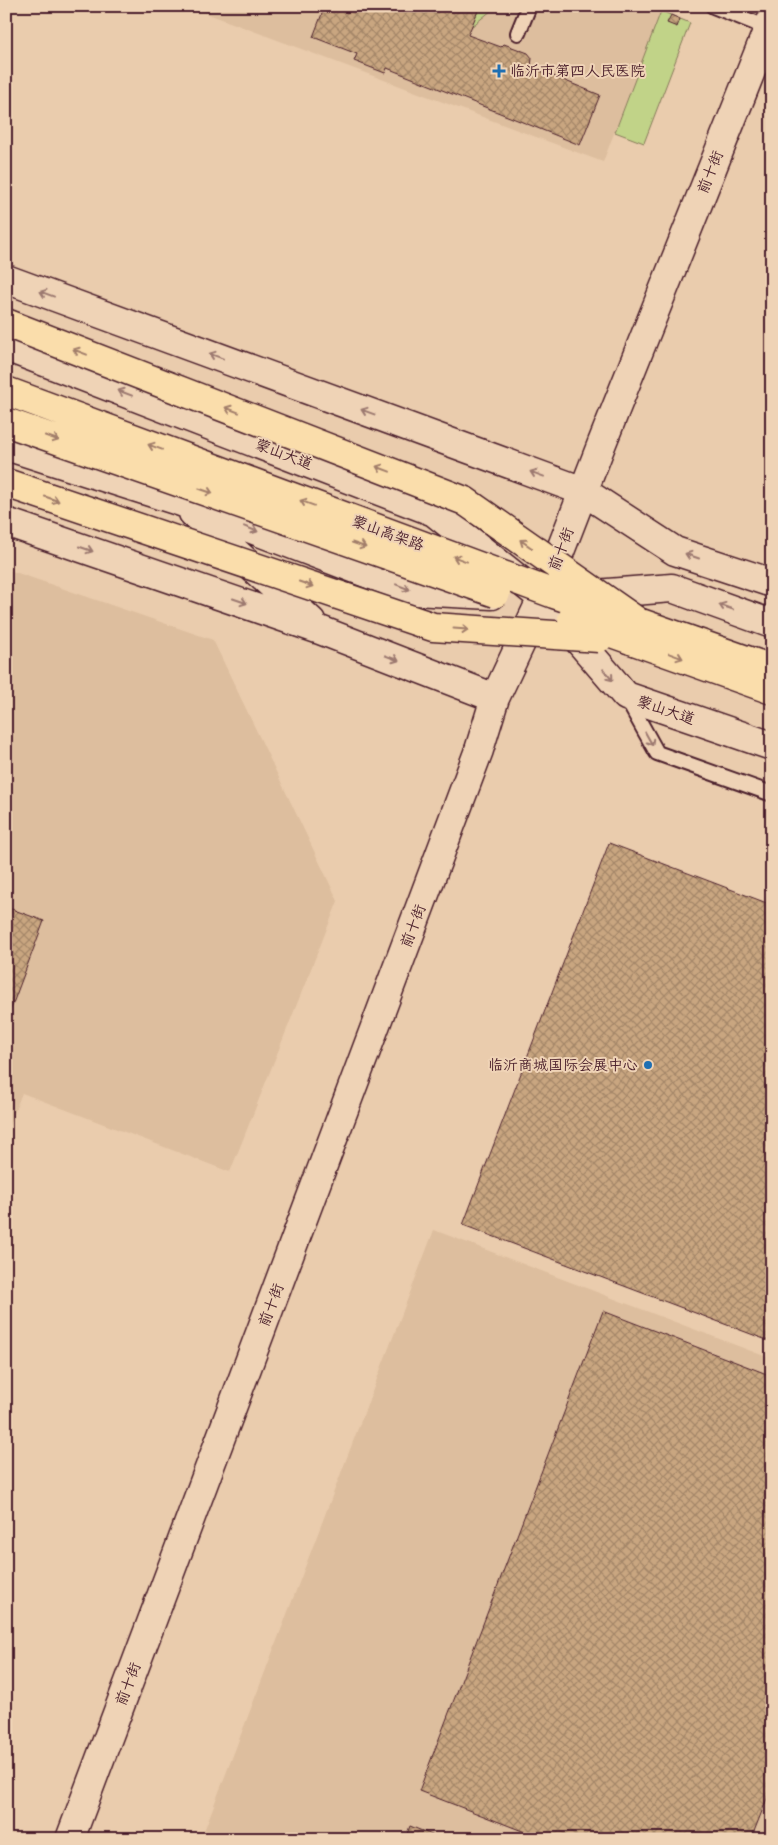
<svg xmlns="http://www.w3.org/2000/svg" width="778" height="1845" viewBox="0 0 778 1845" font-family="'Gochi Hand','LXGW WenKai TC',sans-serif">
  <defs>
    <pattern id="building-cross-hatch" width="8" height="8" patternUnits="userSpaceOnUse" patternTransform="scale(1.25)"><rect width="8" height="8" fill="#c9a680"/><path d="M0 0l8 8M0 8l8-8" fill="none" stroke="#a58769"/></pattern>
  </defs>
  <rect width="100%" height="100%" fill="#eaccad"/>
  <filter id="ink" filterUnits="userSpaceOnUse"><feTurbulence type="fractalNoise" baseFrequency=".02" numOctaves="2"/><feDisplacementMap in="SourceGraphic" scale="10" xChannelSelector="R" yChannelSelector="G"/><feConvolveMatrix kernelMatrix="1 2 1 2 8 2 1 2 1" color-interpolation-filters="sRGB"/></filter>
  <g filter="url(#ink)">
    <path fill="#ddbe9e" d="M187 6H663L603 162Z
      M6 569 213 640 338 901 230 1172 22 1093 6 1133Z
      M434 1230 772 1359V1839H201Z"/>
    <path fill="#c1d388" stroke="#86795a" d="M480 6H497L471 27Z
      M661 11 690 23 644 143 615 132Z"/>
    <path fill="url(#building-cross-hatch)" stroke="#4a1f2b" d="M325 6H480L468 35 501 47 504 44 528 53 532 58 531 67 600 95 580 145 387 68 385 73 354 61 357 54 313 37Z
      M671 15 680 19 677 27 667 23Z
      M609 843 772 905V1342L463 1225Z
      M6 907 44 921 6 1022Z
      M603 1311 772 1376V1786L751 1839H543L419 1791Z
      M410 1826 442 1839H405Z"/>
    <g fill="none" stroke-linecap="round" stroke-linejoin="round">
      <defs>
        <path id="lane" d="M713 6 768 28
          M518 33 529 6
          M627 699 657 753 772 794"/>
        <path id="secondary" d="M6 279 583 491 675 551 772 583
          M6 347 434 512 542 598 626 696 772 746
          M6 446 181 502 413 591 492 595
          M193 513 311 621
          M6 522 320 630 495 698
          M582 595 672 588 772 624
          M70 1839 479 750 495 698 542 598 602 443 772 19"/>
        <path id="highway" d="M638 622 772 669
          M631 640 772 690"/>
      </defs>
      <use href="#lane" stroke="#4a1f2b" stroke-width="18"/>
      <use href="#secondary" stroke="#4a1f2b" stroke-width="31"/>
      <use href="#highway" stroke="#4a1f2b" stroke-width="31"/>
      <use href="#lane" stroke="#efd3b6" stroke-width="14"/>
      <use href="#secondary" stroke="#efd3b6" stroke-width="28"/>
      <use href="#highway" stroke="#faddab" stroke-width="28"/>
      <defs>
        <path id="highway-bridge" d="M6 323 465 501 638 622
          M6 391 554 594 610 613
          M6 422 496 593
          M6 483 433 627 599 638
          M572 619 631 640"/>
      </defs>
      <use href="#highway-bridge" stroke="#4a1f2b" stroke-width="31" stroke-linecap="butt"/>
      <use href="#highway-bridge" stroke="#faddab" stroke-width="28"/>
    </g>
    <defs><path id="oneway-shaft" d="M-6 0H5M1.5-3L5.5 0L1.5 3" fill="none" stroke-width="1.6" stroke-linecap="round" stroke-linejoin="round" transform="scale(1.25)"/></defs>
    <g stroke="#9c7970">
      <use href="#oneway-shaft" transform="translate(47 294) rotate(-160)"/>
      <use href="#oneway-shaft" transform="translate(216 356) rotate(-160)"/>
      <use href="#oneway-shaft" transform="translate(125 393) rotate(-159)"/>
      <use href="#oneway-shaft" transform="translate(368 412) rotate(-160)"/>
      <use href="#oneway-shaft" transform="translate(537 474) rotate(-160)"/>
      <use href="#oneway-shaft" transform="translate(251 529) rotate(21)"/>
      <use href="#oneway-shaft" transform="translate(86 549) rotate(19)"/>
      <use href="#oneway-shaft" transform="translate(692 556) rotate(-161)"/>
      <use href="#oneway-shaft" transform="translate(403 587) rotate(21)"/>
      <use href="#oneway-shaft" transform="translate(240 601) rotate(19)"/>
      <use href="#oneway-shaft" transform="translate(726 607) rotate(-161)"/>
      <use href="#oneway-shaft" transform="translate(392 658) rotate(21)"/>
      <use href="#oneway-shaft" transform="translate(608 675) rotate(50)"/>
      <use href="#oneway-shaft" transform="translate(649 739) rotate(61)"/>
    </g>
    <g stroke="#a27e6b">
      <use href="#oneway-shaft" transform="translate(80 352) rotate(-159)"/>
      <use href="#oneway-shaft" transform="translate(232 410) rotate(-159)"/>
      <use href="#oneway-shaft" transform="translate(52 438) rotate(19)"/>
      <use href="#oneway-shaft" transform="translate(155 447) rotate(-160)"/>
      <use href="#oneway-shaft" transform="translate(383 469) rotate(-159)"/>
      <use href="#oneway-shaft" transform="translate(206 491) rotate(19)"/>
      <use href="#oneway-shaft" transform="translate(52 499) rotate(19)"/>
      <use href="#oneway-shaft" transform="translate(307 503) rotate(-160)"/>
      <use href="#oneway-shaft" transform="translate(526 544) rotate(-145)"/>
      <use href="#oneway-shaft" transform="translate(359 545) rotate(19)"/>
      <use href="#oneway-shaft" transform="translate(460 559) rotate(-160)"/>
      <use href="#oneway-shaft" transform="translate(306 584) rotate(19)"/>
      <use href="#oneway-shaft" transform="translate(461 629) rotate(4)"/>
      <use href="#oneway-shaft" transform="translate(676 656) rotate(20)"/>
    </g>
  </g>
  <g fill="#1f6fb2" stroke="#efd3b6" stroke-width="2">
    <path d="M496.5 63.5h5v5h5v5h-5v5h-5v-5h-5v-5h5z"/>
    <circle cx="648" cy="1065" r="5"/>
  </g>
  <g text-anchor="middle" stroke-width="4" stroke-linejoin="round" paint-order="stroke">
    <g font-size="15" fill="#4a1f2b" stroke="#efd3b6" text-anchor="start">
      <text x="510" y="76">临沂市第四人民医院</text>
      <text x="638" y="1070" text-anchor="end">临沂商城国际会展中心</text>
    </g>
    <g font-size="15" fill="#4a1f2b" stroke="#efd3b6">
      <text transform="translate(710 172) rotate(-68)" y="5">前十街</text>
      <text transform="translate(284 454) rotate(21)" y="5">蒙山大道</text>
      <text transform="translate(388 533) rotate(20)" y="5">蒙山高架路</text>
      <text transform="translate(561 549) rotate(-69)" y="5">前十街</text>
      <text transform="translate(666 710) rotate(19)" y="5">蒙山大道</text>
      <text transform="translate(413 926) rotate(-69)" y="5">前十街</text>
      <text transform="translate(271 1305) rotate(-69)" y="5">前十街</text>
      <text transform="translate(128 1684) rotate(-69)" y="5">前十街</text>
    </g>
  </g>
  <rect width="778" height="1845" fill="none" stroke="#efd3b6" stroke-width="25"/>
  <rect x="12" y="12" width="753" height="1820" fill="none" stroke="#4a1f2b" stroke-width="2" filter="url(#ink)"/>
</svg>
